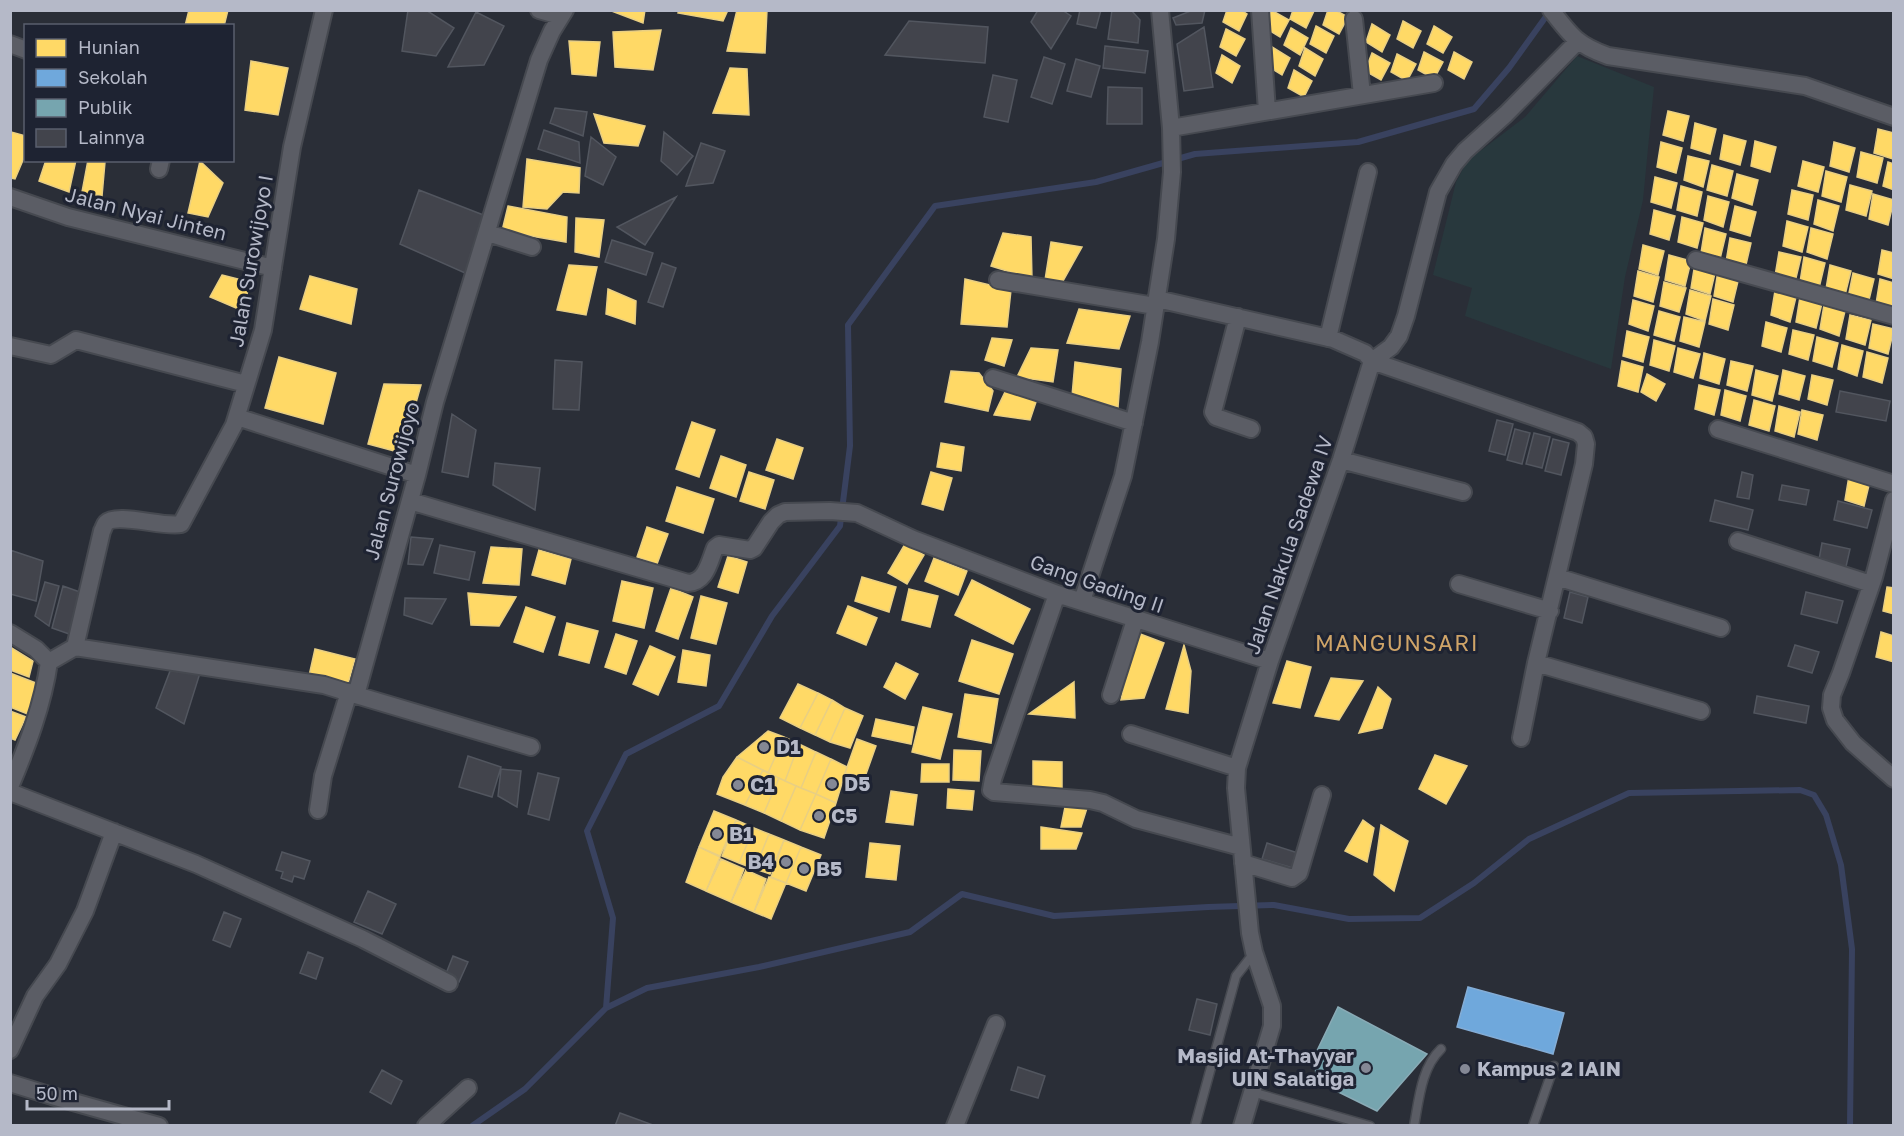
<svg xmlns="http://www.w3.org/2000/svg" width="1904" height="1136" viewBox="0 0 1904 1136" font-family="'Golos Text',sans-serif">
  <rect width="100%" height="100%" fill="#2a2e37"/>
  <path fill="#28383d" d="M1577 56 1654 87 1643 200 1625 277 1611 369 1465 316 1472 288 1433 275 1456 182 1467 161 1525 117Z"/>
  <path fill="#ffd966" stroke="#e9cf83" stroke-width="1.5" d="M189 10H228L224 26H185Z
    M609 10H645L643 23Z
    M679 10H728L723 21 678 13Z
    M737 10H767L765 53 727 51Z
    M1227 10H1241L1247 14 1239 31 1223 22Z
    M1271 10 1289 20 1280 37 1265 28Z
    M1293 10 1314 11 1306 28 1290 19Z
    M1328 10H1335L1348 17 1339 34 1323 25Z
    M1403 21 1421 31 1413 48 1397 39Z
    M1372 24 1390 35 1382 52 1366 42Z
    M1316 26 1334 36 1326 53 1310 44Z
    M1434 26 1452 37 1443 53 1427 44Z
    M1291 28 1308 38 1300 55 1284 45Z
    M1226 29 1245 39 1236 56 1220 47Z
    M661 30 653 70 615 67 613 32Z
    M569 41 600 42 596 76 572 74Z
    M1272 47 1290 58 1282 75 1266 65Z
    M1305 48 1323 59 1315 76 1299 66Z
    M1424 52 1443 62 1434 79 1418 70Z
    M1454 52 1472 62 1464 79 1448 70Z
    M1372 53 1390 63 1381 80 1365 71Z
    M1397 54 1416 64 1407 81 1391 72Z
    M1222 55 1240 66 1232 83 1216 73Z
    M251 61 288 68 278 115 245 110Z
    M730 68 747 69 749 115 713 113Z
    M1294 70 1312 81 1304 97 1288 88Z
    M1668 111 1689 116 1683 141 1663 135Z
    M594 114 645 126 638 146 604 143Z
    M1695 123 1716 129 1710 154 1691 148Z
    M1878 129 1894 133 1893 159 1874 153Z
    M11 132 26 136V153L15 179 10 178Z
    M1724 135 1746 141 1740 165 1720 159Z
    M1755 141 1776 147 1770 172 1751 166Z
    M1661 142 1682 148 1676 173 1657 167Z
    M1834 142 1855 148 1849 172 1830 166Z
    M1861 152 1883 158 1877 183 1857 177Z
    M1688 156 1709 161 1703 187 1684 180Z
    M527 159 580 168 579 193 563 192 547 209 523 207Z
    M46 160H76L69 192 39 181Z
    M88 160 105 162 102 196 82 192Z
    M200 161 223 183 208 217 188 213Z
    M1803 161 1824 167 1818 192 1798 186Z
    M1888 162 1894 164V190L1883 186Z
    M1712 165 1733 171 1727 196 1707 190Z
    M1826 171 1847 177 1841 202 1822 196Z
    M1737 174 1758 180 1752 205 1732 198Z
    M1655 177 1677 183 1671 208 1651 202Z
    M1850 185 1872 191 1866 216 1846 210Z
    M1681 186 1702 192 1697 216 1677 210Z
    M1792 190 1813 195 1808 220 1788 214Z
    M1873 194 1894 200 1888 225 1869 219Z
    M1708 196 1729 202 1723 227 1704 220Z
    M1818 200 1839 206 1833 231 1814 224Z
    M508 206 567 217 566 242 502 231Z
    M1735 206 1756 212 1750 236 1730 230Z
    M1654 210 1675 216 1669 240 1650 234Z
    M1682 217 1703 223 1697 248 1678 242Z
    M576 218 604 220 599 257 575 252Z
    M1787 221 1808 227 1802 252 1783 246Z
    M1705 228 1726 234 1720 259 1701 253Z
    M1811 228 1833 234 1827 259 1807 252Z
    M1003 233 1031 237 1032 279 991 266Z
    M1730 238 1751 243 1745 269 1726 262Z
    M1051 242 1082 247 1063 281 1045 280Z
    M1643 245 1664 251 1658 275 1639 269Z
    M1882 250 1894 253V279L1878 274Z
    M1779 252 1801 257 1795 282 1775 276Z
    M1669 255 1691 261 1685 286 1665 280Z
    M1804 257 1825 263 1819 288 1800 282Z
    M1695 263 1716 269 1710 294 1691 288Z
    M569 265 597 267 586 315 557 310Z
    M1830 265 1851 271 1845 295 1826 289Z
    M1638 271 1659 277 1653 302 1634 296Z
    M1718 271 1739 277 1733 302 1714 296Z
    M1853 273 1874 279 1868 304 1848 298Z
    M222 275 250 282 243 311 210 297Z
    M310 276 357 289 351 324 300 309Z
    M965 279 1011 290 1007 327 961 324Z
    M1880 279 1894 283V309L1876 304Z
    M1664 282 1686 288 1679 312 1660 306Z
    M608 289 636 301 635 324 606 314Z
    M1690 290 1711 296 1705 321 1686 314Z
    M1775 291 1796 297 1790 322 1771 315Z
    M1800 297 1822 303 1816 328 1796 322Z
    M1713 299 1734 305 1728 330 1709 324Z
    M1633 300 1654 306 1648 331 1629 324Z
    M1824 305 1845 311 1839 336 1820 329Z
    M1079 309 1130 316 1119 349 1067 343Z
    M1659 311 1680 317 1674 341 1654 335Z
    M1850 315 1871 320 1865 345 1846 339Z
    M1684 317 1705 322 1699 347 1680 341Z
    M1766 322 1787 328 1781 352 1762 346Z
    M1873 324 1894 329 1888 354 1869 348Z
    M1793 330 1814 335 1808 360 1789 354Z
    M1627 331 1649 337 1643 362 1623 356Z
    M1817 337 1838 343 1832 367 1813 361Z
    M992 338 1012 340 1004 366 985 360Z
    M1654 340 1675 346 1669 371 1650 365Z
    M1842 345 1863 351 1857 376 1838 369Z
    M1031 348 1058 350 1053 382 1017 377Z
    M1678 348 1700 354 1693 378 1674 372Z
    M1867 352 1888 358 1882 383 1863 377Z
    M1704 353 1725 359 1719 384 1700 378Z
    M279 357 336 373 323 424 265 408Z
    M1622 361 1643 367 1638 392 1618 386Z
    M1731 361 1753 366 1747 391 1727 385Z
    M1075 362 1121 369 1118 407 1072 396Z
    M1756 370 1778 376 1772 401 1752 395Z
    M1783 370 1805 376 1799 400 1779 394Z
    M951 371 979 373 993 391 988 411 945 402Z
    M1647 374 1665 384 1656 401 1641 392Z
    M1812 375 1833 380 1827 405 1808 399Z
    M384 384 421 385 402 453 368 444Z
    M1699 385 1720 390 1714 415 1695 409Z
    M1725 390 1746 396 1740 421 1721 415Z
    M1005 392 1039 393 1030 420 994 415Z
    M1754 400 1775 406 1769 431 1749 425Z
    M1779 406 1800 412 1794 437 1775 431Z
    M1802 410 1823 415 1817 440 1798 434Z
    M692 422 715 430 699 477 676 469Z
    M777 439 803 448 793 479 766 470Z
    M941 443 964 447 961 471 937 467Z
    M721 456 746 465 736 497 710 488Z
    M749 472 774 480 765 509 740 501Z
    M931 472 952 478 943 510 922 504Z
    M1849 476 1870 481 1864 506 1845 500Z
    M677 487 714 499 703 533 666 521Z
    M647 527 668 534 657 564 637 557Z
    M905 544 924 555 907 584 888 573Z
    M491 547 522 549 519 585 483 583Z
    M539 550 571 559 565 584 532 575Z
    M728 556 747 562 738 593 718 587Z
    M934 558 967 571 958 595 925 581Z
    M862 577 896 587 889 612 855 601Z
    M972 580 1030 609 1013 644 955 615Z
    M622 581 653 588 644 628 613 621Z
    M1887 587 1894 588V614L1883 611Z
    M671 588 693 597 678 639 656 631Z
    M909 589 938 596 930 627 902 620Z
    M468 593 516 597 499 626 471 625Z
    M701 596 727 603 716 644 691 638Z
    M848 606 877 618 866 645 837 633Z
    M526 607 555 617 543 652 514 642Z
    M567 623 598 631 589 663 559 655Z
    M1135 632 1164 643 1144 698 1121 700Z
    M1881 632 1894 636V662L1876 657Z
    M616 634 637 641 626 674 605 667Z
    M972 640 1013 654 999 694 959 681Z
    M1184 645 1191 671 1188 713 1166 709Z
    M650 646 675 657 658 695 633 684Z
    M10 647 33 661 29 677 10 670Z
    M315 649 355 659 348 684 309 676Z
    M683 650 710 655 706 686 678 682Z
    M1287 661 1311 667 1300 708 1273 703Z
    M896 663 918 674 905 699 884 687Z
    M10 673 36 683 30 715 10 707Z
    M1331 678 1363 681 1339 720 1315 716Z
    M1074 682 1075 718 1029 714Z
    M798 684 818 693 800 728 780 718Z
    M1378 687 1391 699 1382 728 1359 733Z
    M818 693 832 700 815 735 800 728Z
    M965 694 998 699 991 743 958 737Z
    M832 700 845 708 830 742 815 735Z
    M923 707 952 714 940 759 912 752Z
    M845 708 863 716 850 748 830 742Z
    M10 711 26 717 15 740 10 738Z
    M876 719 914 727 911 744 872 736Z
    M768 731 784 737 768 773 737 757Z
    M784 737 799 744 785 781 768 773Z
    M857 739 876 746 865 777 845 773Z
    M799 744 816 752 801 788 785 781Z
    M954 750 981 751 979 781 953 780Z
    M816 752 831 759 816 794 801 788Z
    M1435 755 1467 766 1446 804 1419 789Z
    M737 757 763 770 745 805 717 794 723 777Z
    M831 759 847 767 836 803 816 794Z
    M1033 761 1062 762V795H1033Z
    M922 764H949V782H921Z
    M763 770 779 778 764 813 745 805Z
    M779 778 796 786 781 821 764 813Z
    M796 786 816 794 800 830 781 821Z
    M948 789 974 791 972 810 947 808Z
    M891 791 917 795 913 825 886 822Z
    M816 794 836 803 824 838 800 830Z
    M1065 807 1087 808 1081 827H1061Z
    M714 811 736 820 720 856 699 847Z
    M736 820 754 828 739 863 722 856Z
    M1363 820 1374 828 1367 862 1345 851Z
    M1381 825 1408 841 1394 891 1374 875Z
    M1041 827 1082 833 1076 849H1041Z
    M754 828 769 834 755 869 739 863Z
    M769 834 784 840 770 874 755 869Z
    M784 840 801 847 786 883 771 877Z
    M870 843 900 846 896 880 866 877Z
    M699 847 720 857 706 891 686 882Z
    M801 847 821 855 806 891 786 883Z
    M721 859 744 869 731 902 706 891Z
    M746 870 766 879 754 912 731 902Z
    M769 877 786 883 771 919 754 912Z"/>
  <path fill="#6fa8dc" stroke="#84add6" stroke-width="1.5" d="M1468 987 1564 1013 1553 1054 1457 1027Z"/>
  <path fill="#76a5af" stroke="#89abb6" stroke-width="1.5" d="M1338 1007 1427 1054 1377 1111 1316 1081 1315 1055Z"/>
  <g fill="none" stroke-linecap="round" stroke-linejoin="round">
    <path stroke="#39425f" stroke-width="6" d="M606 1008 647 988 759 967 910 932 962 894 1054 916 1208 907 1274 905 1349 919 1420 918 1474 883 1529 839 1629 793 1800 790 1814 795 1826 815 1841 865 1852 949 1850 1126
      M472 1126 525 1089 606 1008 613 918 587 831 626 754 719 706 772 616 840 526 850 446 848 325 935 206 1096 182 1195 154 1358 142 1474 109 1509 68 1550 11"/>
  </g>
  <path fill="#42444c" stroke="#52565f" stroke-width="1.5" d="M408 10H426L454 28 436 56 402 51Z
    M1038 10H1062L1071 16 1051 49 1031 22Z
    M1080 10H1101L1096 28 1077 24Z
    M1112 10H1131L1140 20 1138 43 1108 39Z
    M1193 10H1205L1202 23 1176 25 1173 18Z
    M476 12 504 26 484 65 448 67Z
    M909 21 988 27 985 63 885 55Z
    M1204 27 1213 87 1184 91 1177 44Z
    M1105 46 1148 51 1145 73 1103 68Z
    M1044 57 1065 64 1052 104 1031 97Z
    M1076 59 1100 66 1091 97 1067 91Z
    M993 75 1017 80 1008 122 984 117Z
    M1108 87 1142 88V124H1107Z
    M555 108 587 112 583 136 550 123Z
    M544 130 579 142 580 163 538 149Z
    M664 132 693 156 677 175 661 161Z
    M591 137 616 157 603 185 585 176Z
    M701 143 725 151 713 183 686 186Z
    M419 190 486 216 465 273 400 244Z
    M676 197 645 245 617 227Z
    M612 240 653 253 646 275 605 262Z
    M662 263 676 268 663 307 648 302Z
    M555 360 582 362 579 410 553 409Z
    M1840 391 1890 401 1886 421 1836 412Z
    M452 414 476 430 468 477 442 472Z
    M1497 420 1513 424 1505 455 1489 451Z
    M1515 429 1530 433 1522 464 1507 460Z
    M1534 433 1550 437 1542 468 1526 464Z
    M1553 439 1569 443 1561 475 1545 471Z
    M495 463 540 468 535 510 493 485Z
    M1742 472 1753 475 1749 499 1737 497Z
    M1782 485 1809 490 1806 505 1779 500Z
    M1715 500 1753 510 1748 530 1710 521Z
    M1838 501 1872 510 1867 528 1834 520Z
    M411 537 433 539 423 565 408 564Z
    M1822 543 1850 549 1845 571 1818 565Z
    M440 545 475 552 469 580 434 573Z
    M10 550 43 561 36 601 10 594Z
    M45 582 59 586 49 626 35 616Z
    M63 586 80 592 72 635 52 628Z
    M1570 592 1588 597 1582 623 1564 618Z
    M1806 592 1843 601 1837 623 1801 614Z
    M405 598 446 599 432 624 404 615Z
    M1795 645 1819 652 1812 673 1788 666Z
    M170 671 200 673 184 724 156 708Z
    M1757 696 1809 706 1806 723 1754 713Z
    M468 756 501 767 492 797 459 787Z
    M501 769 521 771 517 807 498 796Z
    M538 773 559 778 549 820 528 814Z
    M1267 843 1298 853 1293 868 1262 859Z
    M282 852 310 861 304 879 294 876 292 882 281 878 283 872 276 870Z
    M368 891 396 904 382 934 354 922Z
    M224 912 241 919 230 947 213 940Z
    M308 952 323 958 316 979 300 973Z
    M453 956 468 962 459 982 445 976Z
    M1197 999 1217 1004 1210 1035 1189 1030Z
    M1018 1067 1045 1076 1038 1098 1011 1090Z
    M382 1070 402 1081 391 1104 370 1092Z
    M620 1113 653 1125V1126H615Z"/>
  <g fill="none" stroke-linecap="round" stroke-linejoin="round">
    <defs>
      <path id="service" d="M1252 1092 1370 1126
        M1195 1126 1236 976 1254 953
        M1414 1126C1419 1100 1421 1068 1441 1049
        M1533 1126 1554 1066"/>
      <path id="minor" d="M539 10 560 16
        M1260 10 1267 111
        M1551 10C1571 36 1577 45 1608 56L1805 86 1894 117
        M1354 19 1362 95
        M10 44 26 50
        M1171 128 1434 83
        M159 169 161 160
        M10 197 68 217 273 268
        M488 233 532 247
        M1696 260 1894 316
        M998 280 1155 306
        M1157 299 1333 339 1365 353 1372 361 1578 432 1584 437 1586 444 1584 464 1536 663 1701 711
        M1238 317 1213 412 1216 417 1251 429
        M1328 338 1368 172
        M10 346 51 355 76 340 246 384
        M993 378 1134 423
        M237 417 417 475
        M1718 429 1894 484
        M1341 460 1463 492
        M1894 500 1874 577 1841 673 1832 695 1831 708 1835 720 1853 743 1894 779
        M410 501 688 583C706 582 709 563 715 548L719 545 750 550 754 548 771 522 778 515 785 512 830 511 857 513 913 539 1057 594 1270 661
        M1738 541 1871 584
        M1557 577 1721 628
        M1459 584 1550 611
        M1057 594 993 779 991 790 994 792 1090 800 1103 803 1136 819 1241 847
        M1082 601 1123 476 1150 342 1166 239 1172 172 1171 128 1160 10
        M10 633 36 649 49 662C43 705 27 746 10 787
        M75 647 324 685 356 695 417 475 435 402 539 60 552 31 565 10
        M49 662 75 647 102 531C104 528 104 525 106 523 117 512 164 528 181 524L234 425 263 330 292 147 324 10
        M356 695 531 747
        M1111 695 1135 620
        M1131 734 1237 768
        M1521 738 1536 663
        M10 792 196 864 363 939 449 983
        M318 810 323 776 349 692
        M1243 863 1292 878 1299 873 1322 795
        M10 1050 35 996 58 964 85 911 114 832
        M10 1083 52 1096 159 1126
        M426 1126 468 1088
        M955 1126 996 1024
        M1242 1126 1272 1026V1006L1254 952 1250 933 1236 788 1237 768 1270 661 1341 460 1372 361 1391 347 1399 336 1406 316 1438 192 1454 164 1465 151 1506 114 1577 42"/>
    </defs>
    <use href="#service" stroke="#464950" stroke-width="11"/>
    <use href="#minor" stroke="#464950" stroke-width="20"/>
    <use href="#service" stroke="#5b5d65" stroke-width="8"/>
    <use href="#minor" stroke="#5b5d65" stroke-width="16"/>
  </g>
  <g fill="#848895" stroke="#1e2332" stroke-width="2">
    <circle cx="764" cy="747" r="6"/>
    <circle cx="832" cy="784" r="6"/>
    <circle cx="738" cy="785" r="6"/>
    <circle cx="819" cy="816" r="6"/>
    <circle cx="717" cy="834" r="6"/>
    <circle cx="786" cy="862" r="6"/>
    <circle cx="804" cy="869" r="6"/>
    <circle cx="1366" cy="1068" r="6"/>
    <circle cx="1465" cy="1069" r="6"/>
  </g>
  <g text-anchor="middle" stroke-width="6" stroke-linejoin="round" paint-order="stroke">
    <g font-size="20" fill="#b5b9c8" stroke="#1e2332">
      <text transform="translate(146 214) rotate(14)" y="7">Jalan Nyai Jinten</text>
      <text transform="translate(251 261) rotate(-80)" y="7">Jalan Surowijoyo I</text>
      <text transform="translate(392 481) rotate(-75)" y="7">Jalan Surowijoyo</text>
      <text transform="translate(1289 545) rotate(-71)" y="7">Jalan Nakula Sadewa IV</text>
      <text transform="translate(1097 584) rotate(19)" y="7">Gang Gading II</text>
    </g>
    <g font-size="20" font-weight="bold" fill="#b5b9c8" stroke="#1e2332" text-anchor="start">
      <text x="776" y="754">D1</text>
      <text x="844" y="791">D5</text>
      <text x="750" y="792">C1</text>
      <text x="831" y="823">C5</text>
      <text x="729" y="841">B1</text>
      <text x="774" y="869" text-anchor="end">B4</text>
      <text x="816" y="876">B5</text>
      <text x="1354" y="1063" text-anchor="end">Masjid At-Thayyar<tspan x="1354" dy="23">UIN Salatiga</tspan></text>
      <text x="1477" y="1076">Kampus 2 IAIN</text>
    </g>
    <g font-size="22" letter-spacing="1.5" fill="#cfa468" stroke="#1e2332">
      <text x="1397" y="651">MANGUNSARI</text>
    </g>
  </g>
  <rect width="1904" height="1136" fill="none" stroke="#b5b9c8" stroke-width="24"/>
  <rect x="24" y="24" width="210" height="138" fill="#1e2332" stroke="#5a5f6e" stroke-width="1.5"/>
  <rect x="36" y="39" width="30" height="18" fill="#ffd966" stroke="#5a5f6e" stroke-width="1.5"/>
  <text x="78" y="54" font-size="18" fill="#b5b9c8">Hunian</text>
  <rect x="36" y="69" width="30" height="18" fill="#6fa8dc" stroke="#5a5f6e" stroke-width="1.5"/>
  <text x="78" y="84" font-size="18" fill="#b5b9c8">Sekolah</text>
  <rect x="36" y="99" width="30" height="18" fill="#76a5af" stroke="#5a5f6e" stroke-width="1.5"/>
  <text x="78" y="114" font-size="18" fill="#b5b9c8">Publik</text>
  <rect x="36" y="129" width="30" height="18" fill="#42444c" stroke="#5a5f6e" stroke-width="1.5"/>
  <text x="78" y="144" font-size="18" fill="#b5b9c8">Lainnya</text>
  <path d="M27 1100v9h142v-9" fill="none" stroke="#b5b9c8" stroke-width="3"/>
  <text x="36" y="1100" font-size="18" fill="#b5b9c8" stroke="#1e2332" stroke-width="4.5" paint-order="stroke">50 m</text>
</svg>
